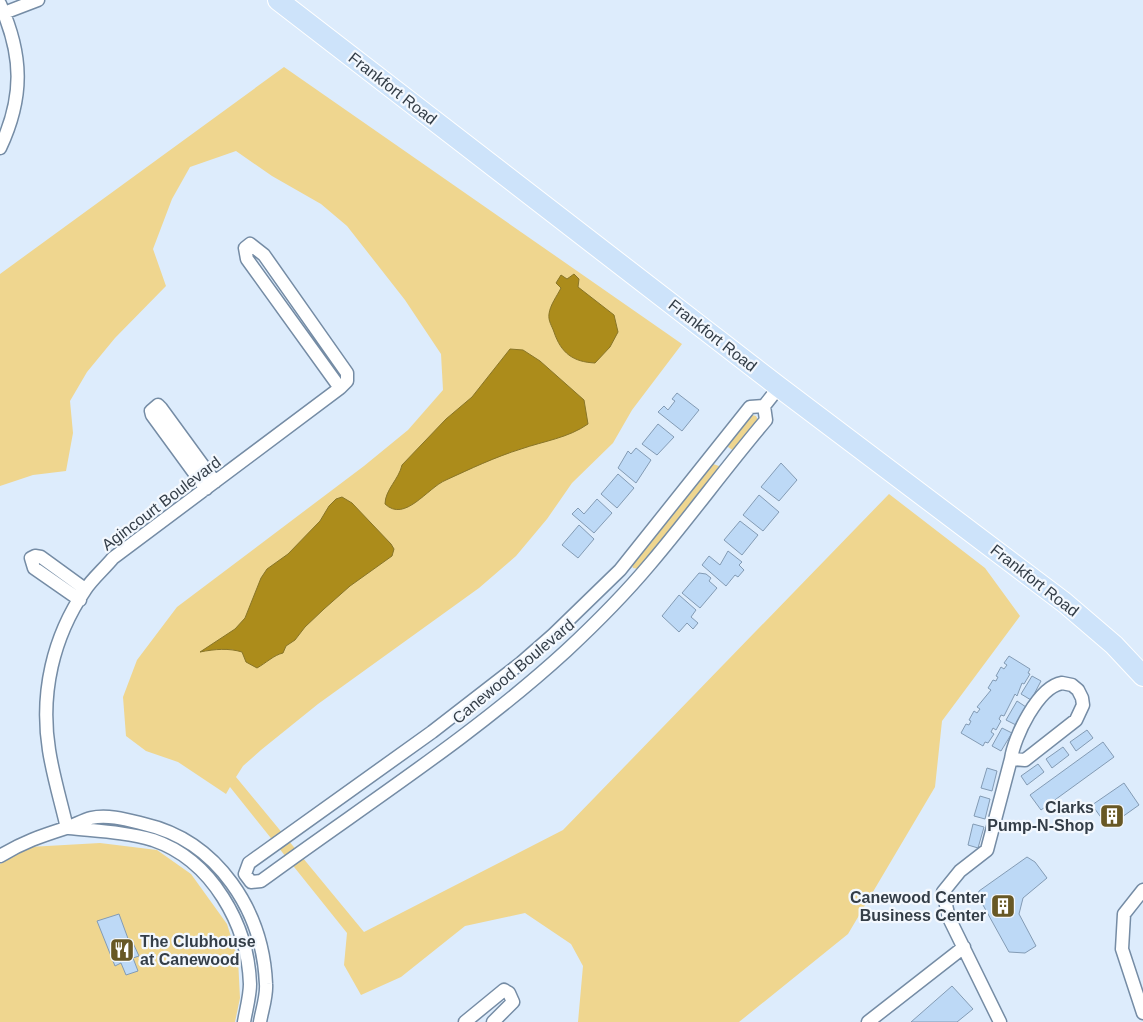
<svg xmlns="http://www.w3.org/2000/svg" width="1143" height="1022" viewBox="0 0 1143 1022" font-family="Arial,sans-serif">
  <rect width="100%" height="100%" fill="#ddecfc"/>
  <path fill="#efd68f" d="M284 67 682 344 632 410 613 443 572 483 547 519 516 556 479 588 318 704 261 750 243 766 236 777 364 932 563 830 889 494 985 568 1020 616 942 721 935 787 848 934 739 1022H578L583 966 571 944 525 913 465 926 401 977 361 995 344 965 347 933 230 787 226 794 178 762 146 751 126 736 123 697 137 660 177 607 364 466 408 430 443 390 441 354 405 300 347 226 321 204 272 176 236 151 190 167 172 199 153 249 166 286 115 338 87 372 70 401 73 433 66 471 33 475 0 486V274Z
    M752 415 756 416 758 420 734 451 728 447 729 444Z
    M713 464 719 466V470L639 569 633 568 632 565Z
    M100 843 157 850 191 874 227 924 238 959 240 998 235 1022H0V864L29 847Z"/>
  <path fill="#ac8c1b" stroke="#887528" d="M574 274 579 279 578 287 614 315 618 332 610 347 595 363C573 362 561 353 554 332 552 326 548 321 549 314 550 305 557 296 561 288L556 283 561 275 567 279Z
    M510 349 523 350 540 361 584 400 588 424C568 438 544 441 521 449 495 457 470 469 446 480 427 488 405 523 385 504 385 490 399 479 402 465L446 419 472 397Z
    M342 497 352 503 391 544 394 549 392 556 350 586 324 609 305 627 295 640 286 646 283 653C274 655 266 663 257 668L246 662 242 652C229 648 215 649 200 652L235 629 245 618 261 578 267 569 288 554 320 521 329 506 336 499Z"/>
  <path fill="#bdd9f6" stroke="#839bb4" d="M677 393 699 410 682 431 658 412 664 406 668 410 675 401 672 399Z
    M658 424 674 437 657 455 642 444Z
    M636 448 651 460 636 483 618 468 628 451 631 454Z
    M781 463 797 480 779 501 761 487Z
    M618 474 634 488 617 508 601 494Z
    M759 495 779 512 763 531 743 515Z
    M597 499 612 513 594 533 572 514 578 508 584 514Z
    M740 521 758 535 742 555 724 540Z
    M579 525 594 539 578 558 562 545Z
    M728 551 742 562 739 565 744 570 738 577 735 575 726 586 702 565 709 556 720 565Z
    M699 573 706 574 711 578 709 581 717 588 700 608 682 593Z
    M679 595 696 610 691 617 698 623 693 629 687 623 679 632 662 616Z
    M1009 656 1030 669 1028 673 1030 674 1024 684 1022 683 1017 696 1015 694 1004 716 1001 715 999 719 1001 721 996 730 993 728 991 732 994 734 988 743 985 742 983 746 961 733 966 724 969 725 971 721 969 720 974 711 977 713 980 709 977 707 991 690 988 688 993 680 996 681 998 677 996 676 1001 667 1004 669 1007 665 1004 663Z
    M1032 676 1041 681 1031 700 1021 694Z
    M1017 701 1026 707 1016 725 1006 720Z
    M1002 728 1012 733 1001 751 992 746Z
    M1087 730 1093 738 1076 751 1070 742Z
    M1103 742 1114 757 1041 810 1030 795Z
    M1063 747 1069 755 1052 768 1046 759Z
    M1038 764 1044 772 1027 785 1021 776Z
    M987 768 997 771 992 791 981 788Z
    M1124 783 1139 805 1108 827 1092 805Z
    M980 796 990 799 985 819 974 816Z
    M973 824 984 827 978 848 968 845Z
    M1027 857 1035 862 1047 878 1023 898 1019 914 1036 946 1025 953 1009 952 978 896 979 891Z
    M119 914 130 944 133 943 139 956 133 958 138 971 126 975 121 963 115 966 97 921Z
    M952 986 973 1009 957 1022H911Z"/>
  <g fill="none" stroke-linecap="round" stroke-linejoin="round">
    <defs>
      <path id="street" d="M0 4C23 55 24 97 0 148
        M4 13 38 0
        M250 244 264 255 347 373V381L340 388 247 259 245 248Z
        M764 406 766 420C726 467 690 517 650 564 624 595 595 624 566 651 472 737 363 806 261 881L251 882 245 874 249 863 432 732 521 663 553 635 620 570 750 407 764 406 779 387
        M206 489 152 415 151 411 158 405 161 408 215 482
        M80 600 34 568 31 558 35 556 41 557 85 589
        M1062 683 1072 685 1078 690 1082 698 1083 705 1076 720 1025 760 1011 759C1014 737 1038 687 1062 683Z
        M67 828C61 802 53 776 49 750 40 693 53 637 85 590 92 579 104 569 113 558L340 388
        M69 828C97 831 126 832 153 840 212 860 248 925 250 984 250 996 246 1010 244 1022
        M0 856C23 842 41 836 66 828 75 825 83 820 91 818 108 814 128 820 144 824 218 841 263 911 266 984 267 996 262 1010 260 1022
        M1143 890 1124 914 1122 949 1143 1013
        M465 1022 504 990 509 993 513 1002 493 1022
        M868 1022 964 947
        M1000 1022 949 918 943 892 960 871 987 850 1011 759"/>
      <path id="primary" d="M278 0 779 387 1065 603 1114 645 1143 676"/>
    </defs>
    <use href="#street" stroke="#758ca5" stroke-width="15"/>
    <use href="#primary" stroke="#fff" stroke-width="22"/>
    <use href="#street" stroke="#fff" stroke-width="12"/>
    <use href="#primary" stroke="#cde3fa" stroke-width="20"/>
  </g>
  <defs>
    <symbol id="building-square" viewBox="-11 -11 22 22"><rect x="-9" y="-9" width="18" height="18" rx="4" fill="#685825" stroke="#f3f8fe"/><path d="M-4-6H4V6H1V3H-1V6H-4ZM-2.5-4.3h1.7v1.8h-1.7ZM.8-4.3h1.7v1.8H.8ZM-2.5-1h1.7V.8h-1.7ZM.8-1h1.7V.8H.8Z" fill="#fff"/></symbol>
    <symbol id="restaurant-square" viewBox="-11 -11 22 22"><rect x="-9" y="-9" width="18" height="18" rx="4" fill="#685825" stroke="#f3f8fe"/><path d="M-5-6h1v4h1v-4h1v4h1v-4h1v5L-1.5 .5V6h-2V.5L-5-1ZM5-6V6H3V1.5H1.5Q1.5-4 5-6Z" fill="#fff"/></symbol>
  </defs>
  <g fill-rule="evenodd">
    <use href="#building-square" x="1098" y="802" width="28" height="28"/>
    <use href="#building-square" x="989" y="892" width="28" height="28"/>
    <use href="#restaurant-square" x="108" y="936" width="28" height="28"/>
  </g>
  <g text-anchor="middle" stroke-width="4.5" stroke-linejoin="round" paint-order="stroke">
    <g font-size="16" fill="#343e48" stroke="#f3f8fe">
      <text transform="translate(393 88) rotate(38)" y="6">Frankfort Road</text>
      <text transform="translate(713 335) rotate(38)" y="6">Frankfort Road</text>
      <text transform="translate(161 503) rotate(-37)" y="6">Agincourt Boulevard</text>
      <text transform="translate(1035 580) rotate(38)" y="6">Frankfort Road</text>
      <text transform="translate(513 671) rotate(-40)" y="6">Canewood Boulevard</text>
    </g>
    <g font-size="16" font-weight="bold" fill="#343e48" stroke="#f3f8fe" text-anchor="end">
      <text x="1094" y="813">Clarks<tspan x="1094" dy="18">Pump-N-Shop</tspan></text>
      <text x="986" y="903">Canewood Center<tspan x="986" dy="18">Business Center</tspan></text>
      <text x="140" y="947" text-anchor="start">The Clubhouse<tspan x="140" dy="18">at Canewood</tspan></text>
    </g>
  </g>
</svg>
